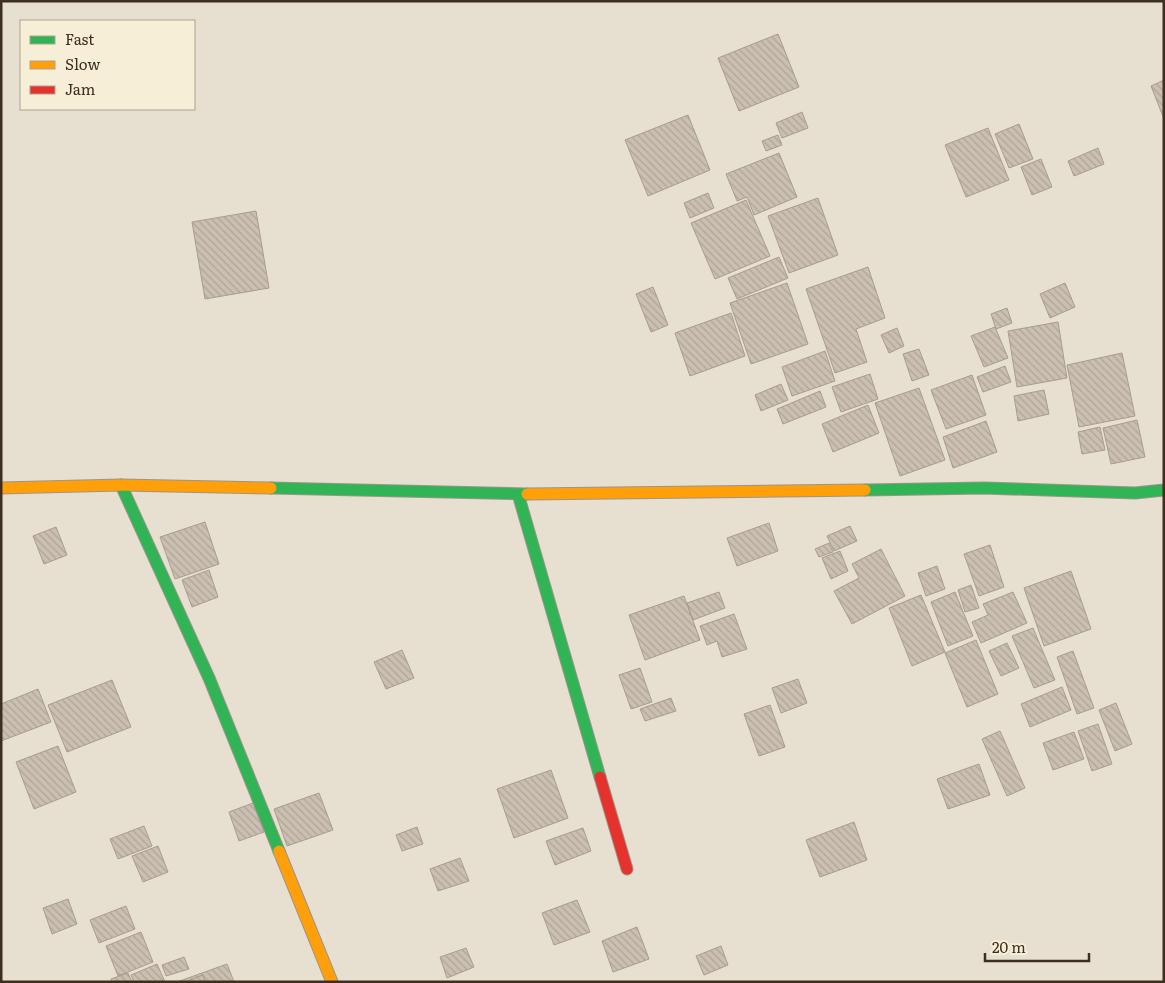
<svg xmlns="http://www.w3.org/2000/svg" width="1165" height="983" viewBox="0 0 1165 983" font-family="Literata,serif">
  <defs>
    <pattern id="building-back-hatch" width="6" height="6" patternUnits="userSpaceOnUse" patternTransform="scale(1.25)"><rect width="6" height="6" fill="#cbbfb2"/><path d="M-1 5l2 2M0 0l6 6M5-1l2 2" fill="none" stroke="#afa499"/></pattern>
  </defs>
  <rect width="100%" height="100%" fill="#e7e0d1"/>
  <path fill="url(#building-back-hatch)" stroke="#a89c90" d="M778 34 799 87 739 111 718 58Z
    M1164 80V119L1151 86Z
    M802 112 808 128 782 138 776 123Z
    M688 115 710 170 648 196 625 140Z
    M1019 124 1033 159 1009 168 995 134Z
    M988 128 1009 180 966 197 945 145Z
    M778 135 782 145 766 151 762 141Z
    M1098 148 1104 164 1074 176 1068 161Z
    M779 153 797 197 754 215 747 197 737 201 726 174Z
    M1041 159 1052 187 1032 195 1021 167Z
    M708 193 714 208 690 218 684 203Z
    M818 198 838 255 789 273 768 216Z
    M746 200 770 256 715 279 691 223Z
    M256 211 269 288 205 299 192 222Z
    M779 257 788 278 737 299 728 278Z
    M868 267 885 318 856 329 867 362 835 373 806 289Z
    M787 283 808 344 751 364 730 303Z
    M1065 283 1075 307 1050 318 1040 294Z
    M653 287 668 325 651 332 636 294Z
    M1007 308 1012 323 996 329 991 314Z
    M731 313 745 356 690 376 675 333Z
    M1058 322 1067 378 1017 387 1008 331Z
    M995 327 1008 358 984 367 971 336Z
    M897 328 904 346 889 353 881 335Z
    M919 349 929 375 912 381 903 354Z
    M825 351 835 381 792 396 782 367Z
    M1122 353 1135 416 1079 427 1067 365Z
    M1005 366 1011 382 983 392 977 377Z
    M870 374 878 399 841 412 832 387Z
    M972 375 986 415 946 429 931 390Z
    M781 384 788 400 761 411 755 395Z
    M919 388 945 460 900 476 875 403Z
    M1044 390 1049 414 1018 421 1014 396Z
    M820 391 826 407 783 424 777 409Z
    M868 405 879 433 833 452 822 424Z
    M1137 420 1145 457 1111 464 1103 428Z
    M986 421 997 452 953 468 943 437Z
    M1100 427 1105 450 1082 454 1078 432Z
    M205 522 219 564 175 579 160 537Z
    M769 523 778 551 737 566 727 538Z
    M850 526 857 541 834 551 827 536Z
    M56 527 67 555 44 564 33 536Z
    M829 543 833 552 819 557 815 549Z
    M990 545 1004 587 979 596 964 554Z
    M881 549 905 596 852 624 834 591 859 578 852 564Z
    M840 551 848 571 831 579 822 558Z
    M937 566 945 589 926 596 918 573Z
    M209 570 218 597 192 607 182 580Z
    M1071 571 1091 629 1044 646 1024 588Z
    M971 585 979 608 965 612 958 590Z
    M719 592 725 608 693 620 687 603Z
    M955 592 973 636 948 646 931 602Z
    M1013 592 1027 623 981 643 972 622 988 615 983 604Z
    M921 595 945 652 912 666 889 608Z
    M684 596 700 640 645 660 629 615Z
    M734 614 747 649 722 657 717 641 707 645 700 626Z
    M1033 628 1055 680 1034 688 1012 636Z
    M976 640 998 694 967 707 945 653Z
    M1007 643 1019 668 1001 676 989 651Z
    M402 650 414 678 386 689 374 662Z
    M1073 651 1094 708 1077 714 1057 657Z
    M640 668 652 702 631 709 619 675Z
    M798 679 807 703 781 713 772 688Z
    M112 680 131 727 67 752 48 705Z
    M1062 687 1071 710 1030 727 1021 704Z
    M38 689 51 722 1 741V704Z
    M671 698 676 711 645 721 640 709Z
    M1116 703 1132 744 1115 751 1099 710Z
    M770 705 785 747 759 756 744 714Z
    M1098 724 1112 764 1092 771 1078 731Z
    M1000 731 1025 788 1007 796 982 739Z
    M1074 732 1084 759 1053 770 1043 743Z
    M58 746 76 792 34 809 16 762Z
    M979 764 990 795 948 809 937 779Z
    M551 770 568 818 514 838 497 789Z
    M319 793 333 830 287 846 274 809Z
    M253 803 264 832 239 841 229 812Z
    M854 822 867 860 820 877 806 840Z
    M144 826 152 846 118 859 110 839Z
    M417 827 423 844 402 851 396 835Z
    M583 828 591 851 555 865 546 841Z
    M158 846 168 872 143 882 132 856Z
    M460 858 469 881 438 891 430 869Z
    M68 899 77 924 52 934 43 908Z
    M577 900 590 932 554 945 542 913Z
    M126 906 135 929 99 943 90 920Z
    M637 927 649 959 613 972 602 941Z
    M141 932 153 962 118 976 106 946Z
    M721 946 728 965 704 975 696 956Z
    M466 948 474 967 447 978 440 957Z
    M184 957 189 969 166 976 162 965Z
    M157 964 165 982H134L131 975Z
    M227 964 234 982H177Z
    M128 973 132 982H112L111 979Z
    M203 975 205 982H185Z"/>
  <g fill="none" stroke-linecap="round" stroke-linejoin="round">
    <defs>
      <path id="fast" d="M121 485 209 678 279 851
        M271 488 527 494
        M865 490 984 488 1135 493 1164 490
        M518 494 600 777"/>
      <path id="slow" d="M1 488 121 485 271 488
        M527 494 865 490
        M279 851 332 982"/>
      <path id="jam" d="M600 777 627 869"/>
    </defs>
    <use href="#fast" stroke="#9c958a" stroke-width="13"/>
    <use href="#slow" stroke="#9c958a" stroke-width="13"/>
    <use href="#jam" stroke="#9c958a" stroke-width="13"/>
    <use href="#fast" stroke="#30b455" stroke-width="11"/>
    <use href="#slow" stroke="#ff9f0a" stroke-width="11"/>
    <use href="#jam" stroke="#e5322d" stroke-width="11"/>
  </g>
  <rect width="1165" height="983" fill="none" stroke="#3d2e20" stroke-width="5"/>
  <rect x="20" y="20" width="175" height="90" fill="#f7eed8" stroke="#ada18e"/>
  <rect x="30" y="36" width="25" height="8" fill="#30b455" stroke="#ada18e"/>
  <text x="65" y="45" font-size="15" fill="#3d2e20">Fast</text>
  <rect x="30" y="61" width="25" height="8" fill="#ff9f0a" stroke="#ada18e"/>
  <text x="65" y="70" font-size="15" fill="#3d2e20">Slow</text>
  <rect x="30" y="86" width="25" height="8" fill="#e5322d" stroke="#ada18e"/>
  <text x="65" y="95" font-size="15" fill="#3d2e20">Jam</text>
  <path d="M985 953v8h104v-8" fill="none" stroke="#3d2e20" stroke-width="2.5"/>
  <text x="992" y="953" font-size="15" fill="#3d2e20" stroke="#f7eed8" stroke-width="4" paint-order="stroke">20 m</text>
</svg>
